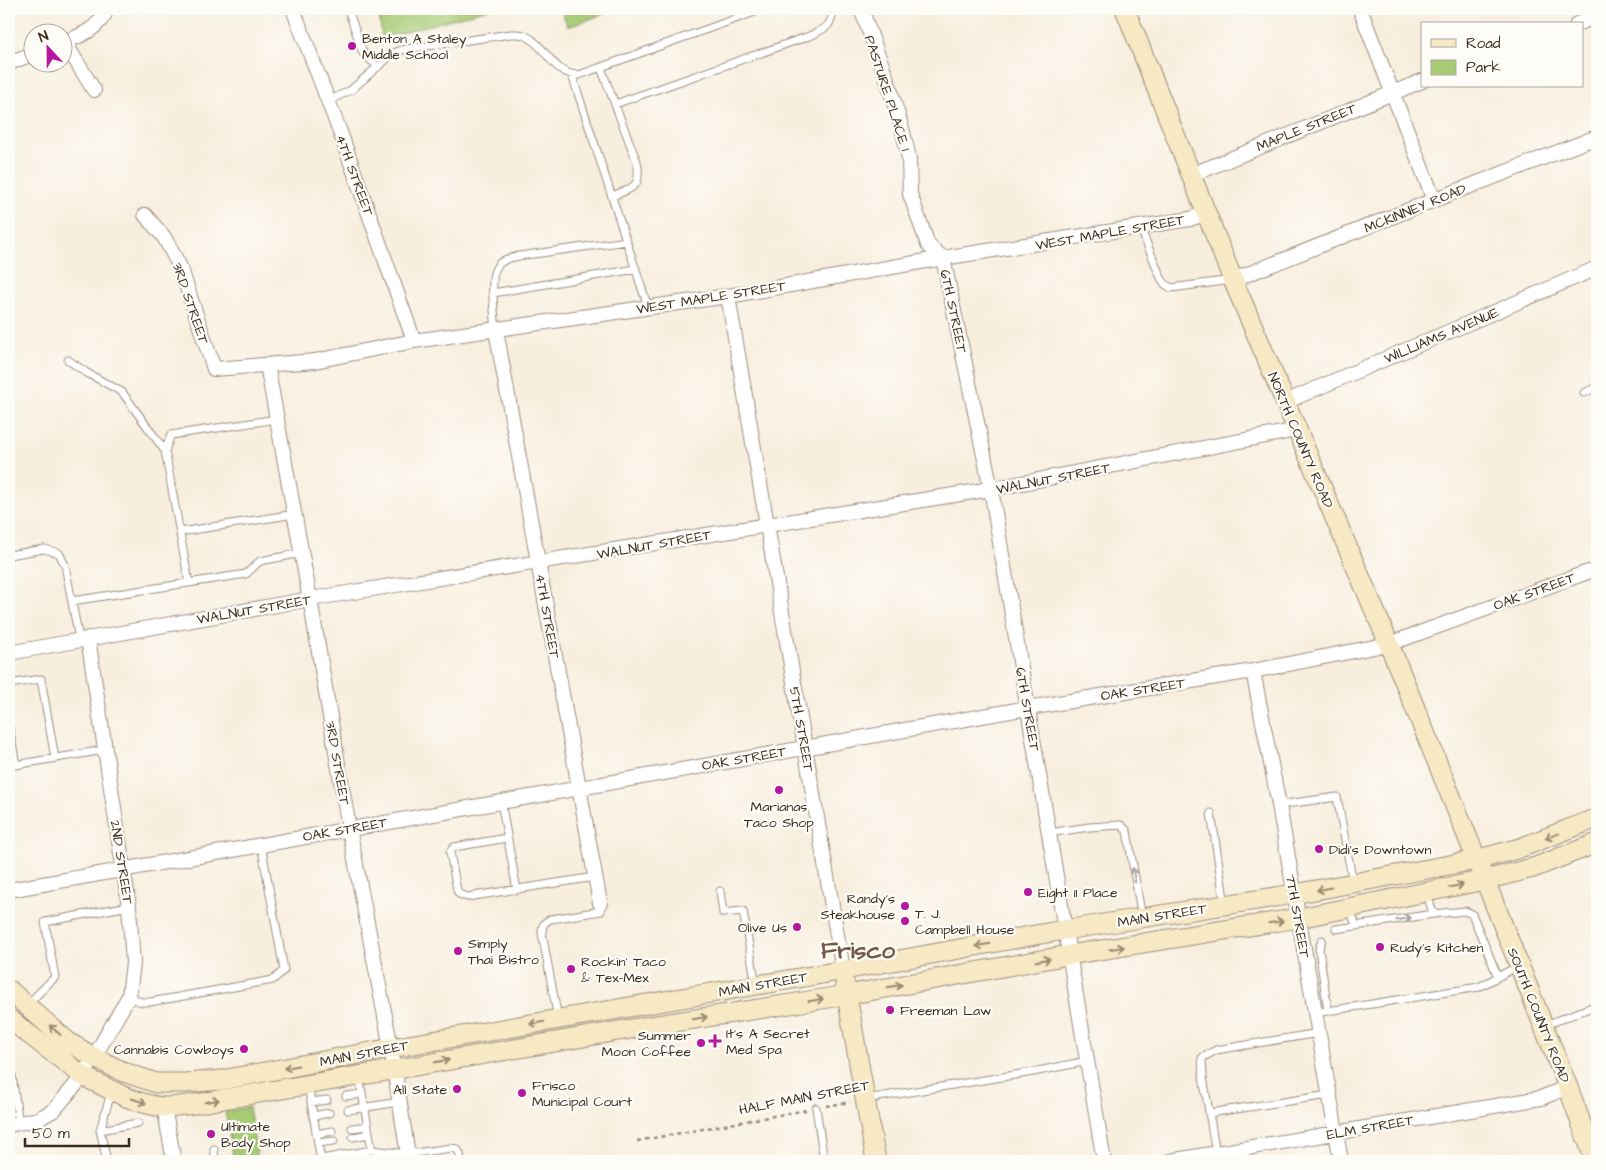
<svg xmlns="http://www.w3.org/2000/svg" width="1606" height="1170" viewBox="0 0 1606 1170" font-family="'Architects Daughter',sans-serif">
  <rect width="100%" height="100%" fill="#fdfcf7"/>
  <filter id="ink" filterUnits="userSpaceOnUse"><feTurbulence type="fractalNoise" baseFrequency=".02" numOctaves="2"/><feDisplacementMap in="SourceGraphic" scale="10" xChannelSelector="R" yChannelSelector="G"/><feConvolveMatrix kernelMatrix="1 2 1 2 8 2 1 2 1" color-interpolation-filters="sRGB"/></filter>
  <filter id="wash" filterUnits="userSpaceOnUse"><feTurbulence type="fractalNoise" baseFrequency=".0096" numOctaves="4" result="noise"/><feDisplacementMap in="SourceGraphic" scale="20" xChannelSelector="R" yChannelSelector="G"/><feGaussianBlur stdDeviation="1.12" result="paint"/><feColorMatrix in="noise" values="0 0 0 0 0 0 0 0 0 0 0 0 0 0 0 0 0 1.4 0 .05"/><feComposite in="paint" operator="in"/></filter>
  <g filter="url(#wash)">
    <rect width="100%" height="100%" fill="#f8eede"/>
    <path fill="#a7cb74" stroke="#717a49" d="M378 9H489L382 38Z
      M561 9H617L568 27Z
      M249 1107 258 1161H234L225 1111Z"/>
  </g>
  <g filter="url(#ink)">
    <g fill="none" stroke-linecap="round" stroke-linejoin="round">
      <defs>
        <path id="lane" d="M348 9 363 53 378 67
          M601 68 637 162C642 187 633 188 612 196
          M572 75 648 307
          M328 101 351 90 390 56 396 52 406 49 511 34C516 34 522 33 526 36 546 45 552 75 579 75L763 9
          M615 104 812 35C826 28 832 26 833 9
          M1140 227 1161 278 1165 284 1171 288 1232 280
          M493 293 636 269
          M496 330C495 317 489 278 496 268 501 259 510 258 519 256L627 241
          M68 360 87 373 122 392 165 451
          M1584 393 1597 387
          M180 532 295 514
          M9 555 44 549 59 553 65 565 79 639
          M189 583 165 451 171 435 277 419
          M72 601 246 574 260 561 302 553
          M9 684 41 679 55 758
          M9 726 16 765
          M9 766 104 750
          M501 802 517 890
          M1279 805 1337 797 1353 883
          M1211 813 1225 905
          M1049 833 1089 827 1121 825 1127 831 1142 918
          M507 838 454 847 450 852 457 890 459 894 467 897 595 877
          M720 891 723 913 743 911 756 985
          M1427 893 1433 914
          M1350 908 1356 926
          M1336 929 1433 914 1465 911 1472 914 1498 977
          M1322 940 1319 949 1328 1011
          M129 996 141 1002H150L273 980 284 970 261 844
          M27 1005 55 977 45 922 129 906
          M1315 1013 1479 987 1518 966
          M558 1019 542 933C542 925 544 922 551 919L601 911
          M1543 1026 1597 1005
          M9 1056 19 1123
          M308 1085 321 1161
          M346 1096 362 1094
          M866 1099 1033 1072 1087 1061
          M311 1102 327 1100
          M816 1108 824 1161
          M348 1110 399 1102
          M1209 1113 1329 1095
          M313 1116 329 1113
          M352 1128 368 1126
          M100 1130 138 1123
          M316 1134 332 1131
          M353 1137 369 1134
          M318 1143 334 1141
          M214 1149 215 1161
          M372 1150 408 1154 451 1148 457 1149 460 1154 461 1161
          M1216 1153 1203 1077 1202 1058 1216 1050 1319 1033
          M321 1159 372 1150 359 1076
          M107 1161 100 1130 111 1093"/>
        <path id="street" d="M293 9 340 132 414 341
          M861 9 888 82 903 132 909 158 910 194 928 245 943 258 991 489 1104 1161
          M1360 9 1434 200
          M1577 24 1597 16
          M62 43C81 36 100 28 107 9
          M65 43 94 90
          M9 63 32 54
          M1191 175 1422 81
          M145 215 164 237 181 269 214 369 315 361 414 341 728 296 943 258 1190 219 1206 213
          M1233 280 1434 200 1597 137
          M728 296 843 970
          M496 330 600 903
          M267 365 310 599 349 828 391 1048 409 1161
          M1285 402 1597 268
          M9 653 310 599 991 489 1297 430
          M1253 671 1279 805 1341 1161
          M9 890 1028 708 1253 671 1389 644 1588 572
          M164 1107 174 1161
          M9 1125 38 1119 54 1110 83 1076 129 996 133 963 129 906 88 638
          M1170 1161 1541 1098 1568 1087"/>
        <path id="secondary" d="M1125 9 1233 280 1389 644 1470 843 1568 1087 1595 1161
          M845 984 876 1161
          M9 990 67 1041 95 1058 124 1072 156 1083H185L222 1080 391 1048 828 973 1052 932 1294 894 1353 883 1476 860 1520 848 1597 818
          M9 1019 83 1076C107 1088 136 1105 164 1107 174 1107 185 1105 195 1104L618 1031 847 995 1069 955 1299 918 1485 880 1533 868 1597 843"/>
      </defs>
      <use href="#lane" stroke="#9a8c7e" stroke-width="9"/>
      <use href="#street" stroke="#9a8c7e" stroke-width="16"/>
      <use href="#secondary" stroke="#9a8c7e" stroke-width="21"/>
      <path stroke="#9a8c7e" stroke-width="2.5" stroke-dasharray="4 4" stroke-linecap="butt" d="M826 1106 850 1102
        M637 1141 806 1110"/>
      <use href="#lane" stroke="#fff" stroke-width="7"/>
      <use href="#street" stroke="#fff" stroke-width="14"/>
      <use href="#secondary" stroke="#f7e9c3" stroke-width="19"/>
    </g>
    <defs><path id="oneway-shaft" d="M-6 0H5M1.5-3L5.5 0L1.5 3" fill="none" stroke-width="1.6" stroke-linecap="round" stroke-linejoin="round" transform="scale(1.25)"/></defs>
    <g stroke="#998a70">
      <use href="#oneway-shaft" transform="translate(1552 836) rotate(159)"/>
      <use href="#oneway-shaft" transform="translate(1456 886) rotate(-12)"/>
      <use href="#oneway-shaft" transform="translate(1324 889) rotate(169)"/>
      <use href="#oneway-shaft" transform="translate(1276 922) rotate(-9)"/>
      <use href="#oneway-shaft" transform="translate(983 945) rotate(170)"/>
      <use href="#oneway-shaft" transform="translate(1117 948) rotate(-9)"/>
      <use href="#oneway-shaft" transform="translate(1043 960) rotate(-10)"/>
      <use href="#oneway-shaft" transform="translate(895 986) rotate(-10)"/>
      <use href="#oneway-shaft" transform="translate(816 1000) rotate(-9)"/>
      <use href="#oneway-shaft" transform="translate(700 1018) rotate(-9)"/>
      <use href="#oneway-shaft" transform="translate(537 1023) rotate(170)"/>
      <use href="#oneway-shaft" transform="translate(55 1030) rotate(-139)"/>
      <use href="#oneway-shaft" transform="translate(442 1061) rotate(-10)"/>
      <use href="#oneway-shaft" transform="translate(291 1067) rotate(169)"/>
      <use href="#oneway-shaft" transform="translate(139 1101) rotate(19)"/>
      <use href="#oneway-shaft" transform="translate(212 1101) rotate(-10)"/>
    </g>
    <g stroke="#a79f9a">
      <use href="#oneway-shaft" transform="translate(1134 875) rotate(-100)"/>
      <use href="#oneway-shaft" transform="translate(1404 919) rotate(-9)"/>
    </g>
  </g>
  <g fill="#b5179e" stroke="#fdfcf7" stroke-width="2">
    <circle cx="352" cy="46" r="5"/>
    <circle cx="779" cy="790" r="5"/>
    <circle cx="1319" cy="849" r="5"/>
    <circle cx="1028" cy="892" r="5"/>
    <circle cx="905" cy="906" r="5"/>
    <circle cx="905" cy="921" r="5"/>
    <circle cx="797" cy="927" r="5"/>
    <circle cx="1380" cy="947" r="5"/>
    <circle cx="458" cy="951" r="5"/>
    <circle cx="571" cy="969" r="5"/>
    <circle cx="890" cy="1010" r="5"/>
    <path d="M712.5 1033.5h5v5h5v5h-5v5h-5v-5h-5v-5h5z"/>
    <circle cx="701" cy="1043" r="5"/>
    <circle cx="244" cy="1049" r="5"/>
    <circle cx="457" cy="1089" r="5"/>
    <circle cx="522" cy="1093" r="5"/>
    <circle cx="211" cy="1134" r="5"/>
  </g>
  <g text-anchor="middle" stroke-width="4.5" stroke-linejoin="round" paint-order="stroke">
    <g font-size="14" fill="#3b2a1e" stroke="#fdfcf7" text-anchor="start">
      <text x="362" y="43">Benton A Staley<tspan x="362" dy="16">Middle School</tspan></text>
      <text x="779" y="811" text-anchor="middle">Marianas<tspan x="779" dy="16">Taco Shop</tspan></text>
      <text x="1329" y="854">Didi's Downtown</text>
      <text x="1038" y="897">Eight 11 Place</text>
      <text x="895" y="903" text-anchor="end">Randy's<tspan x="895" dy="16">Steakhouse</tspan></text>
      <text x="915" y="918">T. J.<tspan x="915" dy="16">Campbell House</tspan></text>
      <text x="787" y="932" text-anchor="end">Olive Us</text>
      <text x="468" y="948">Simply<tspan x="468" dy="16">Thai Bistro</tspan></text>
      <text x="1390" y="952">Rudy's Kitchen</text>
      <text x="581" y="966">Rockin' Taco<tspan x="581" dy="16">&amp; Tex-Mex</tspan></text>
      <text x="900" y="1015">Freeman Law</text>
      <text x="726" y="1038">It's A Secret<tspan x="726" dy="16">Med Spa</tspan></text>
      <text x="691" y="1040" text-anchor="end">Summer<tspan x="691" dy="16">Moon Coffee</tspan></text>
      <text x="234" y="1054" text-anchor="end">Cannabis Cowboys</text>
      <text x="532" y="1090">Frisco<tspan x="532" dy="16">Municipal Court</tspan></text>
      <text x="447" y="1094" text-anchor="end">All State</text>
      <text x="221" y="1131">Ultimate<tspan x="221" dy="16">Body Shop</tspan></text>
    </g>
    <g font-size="14" fill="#3b2a1e" stroke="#fdfcf7">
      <text transform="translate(888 93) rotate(72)" y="5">PASTURE PLACE 1</text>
      <text transform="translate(1306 127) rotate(-22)" y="5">MAPLE STREET</text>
      <text transform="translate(355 175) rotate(70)" y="5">4TH STREET</text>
      <text transform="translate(1415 208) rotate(-22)" y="5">MCKINNEY ROAD</text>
      <text transform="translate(1110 232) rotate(-10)" y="5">WEST MAPLE STREET</text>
      <text transform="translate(711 297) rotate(-9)" y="5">WEST MAPLE STREET</text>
      <text transform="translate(191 303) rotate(71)" y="5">3RD STREET</text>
      <text transform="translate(954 311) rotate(78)" y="5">6TH STREET</text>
      <text transform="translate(1441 335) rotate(-23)" y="5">WILLIAMS AVENUE</text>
      <text transform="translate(1301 440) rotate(67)" y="5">NORTH COUNTY ROAD</text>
      <text transform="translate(1053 478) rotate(-11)" y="5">WALNUT STREET</text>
      <text transform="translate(654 544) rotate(-10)" y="5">WALNUT STREET</text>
      <text transform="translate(1534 591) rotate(-20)" y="5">OAK STREET</text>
      <text transform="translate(254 609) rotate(-10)" y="5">WALNUT STREET</text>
      <text transform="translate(548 616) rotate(80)" y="5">4TH STREET</text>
      <text transform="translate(1143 689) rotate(-9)" y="5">OAK STREET</text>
      <text transform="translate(1028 709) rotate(80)" y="5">6TH STREET</text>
      <text transform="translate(802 729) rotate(80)" y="5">5TH STREET</text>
      <text transform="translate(744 758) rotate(-10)" y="5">OAK STREET</text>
      <text transform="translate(338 763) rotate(80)" y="5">3RD STREET</text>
      <text transform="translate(345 829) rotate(-10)" y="5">OAK STREET</text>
      <text transform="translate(122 862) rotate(81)" y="5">2ND STREET</text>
      <text transform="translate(1162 915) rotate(-9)" y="5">MAIN STREET</text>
      <text transform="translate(1298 916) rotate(80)" y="5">7TH STREET</text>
      <text transform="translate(763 984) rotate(-10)" y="5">MAIN STREET</text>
      <text transform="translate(1539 1015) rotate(68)" y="5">SOUTH COUNTY ROAD</text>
      <text transform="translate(364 1053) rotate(-11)" y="5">MAIN STREET</text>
      <text transform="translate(804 1097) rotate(-11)" y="5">HALF MAIN STREET</text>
      <text transform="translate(1370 1127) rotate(-10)" y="5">ELM STREET</text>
    </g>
    <g font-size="24" font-weight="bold" fill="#755944" stroke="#fdfcf7">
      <text x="858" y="958">Frisco</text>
    </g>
  </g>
  <rect width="1606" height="1170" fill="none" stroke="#fdfcf7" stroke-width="30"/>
  <rect x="1421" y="22" width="162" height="65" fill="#fdfcf7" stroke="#afa8a0"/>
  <rect x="1431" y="39" width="25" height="8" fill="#f7e9c3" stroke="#afa8a0"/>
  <text x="1466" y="48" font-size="15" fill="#3b2a1e">Road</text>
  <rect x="1431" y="60" width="25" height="15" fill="#a7cb74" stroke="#afa8a0"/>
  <text x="1466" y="72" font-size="15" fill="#3b2a1e">Park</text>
  <g transform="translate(48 48) rotate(338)"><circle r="24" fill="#fdfcf7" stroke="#afa8a0"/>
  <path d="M0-4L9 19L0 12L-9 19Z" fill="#b5179e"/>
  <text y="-8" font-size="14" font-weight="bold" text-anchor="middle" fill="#3b2a1e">N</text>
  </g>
  <path d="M25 1138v8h104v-8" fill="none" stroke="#3b2a1e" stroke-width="2.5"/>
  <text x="32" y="1138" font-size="15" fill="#3b2a1e" stroke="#fdfcf7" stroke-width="4" paint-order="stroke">50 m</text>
</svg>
